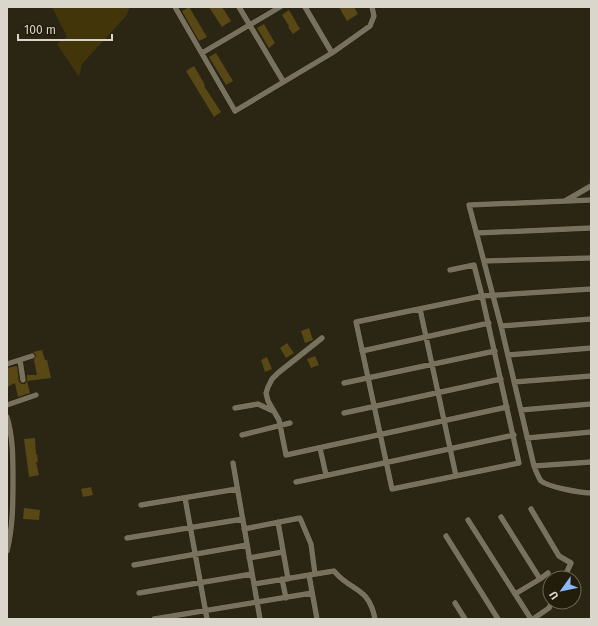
<svg xmlns="http://www.w3.org/2000/svg" width="598" height="626" viewBox="0 0 598 626" font-family="'Fira Sans',sans-serif">
  <rect width="100%" height="100%" fill="#2b2514"/>
  <path fill="#413509" d="M52 7H130L126 16 82 64 79 77 57 44 67 37Z"/>
  <path fill="#574815" d="M189 7 207 37 199 41 182 11Z
    M209 7H222L231 21 222 27Z
    M339 7H354L358 14 347 21Z
    M289 10 300 29 293 34 288 27 289 26 282 15Z
    M264 24 275 43 269 48 257 28Z
    M216 53 233 81 226 85 209 57Z
    M194 66 205 85 204 86 221 112 214 117 186 71Z
    M309 328 313 340 305 343 301 331Z
    M287 343 294 353 286 358 280 348Z
    M42 350 45 360H47L51 378 27 381 30 393 18 397 15 383 7 387V368L17 366 19 382 22 384H25L27 381V375H37L34 360 36 355 33 352Z
    M315 356 319 365 311 368 307 359Z
    M267 357 272 369 265 372 261 360Z
    M35 438 36 454H37L38 462H36L39 475 29 477 24 439Z
    M91 487 93 495 83 497 81 489Z
    M24 508 40 510 39 520 23 519Z"/>
  <g fill="none" stroke-linecap="round" stroke-linejoin="round">
    <defs>
      <path id="minor" d="M175 7 235 111 332 53
        M239 7 283 81
        M305 7 332 53 370 26 374 16 372 7
        M202 53 280 7
        M591 200 469 205 501 326 534 466C536 471 538 477 541 481 548 487 581 493 591 493
        M565 201 591 186
        M477 233 591 228
        M484 261 591 258
        M450 270 474 265 482 296 519 463 392 489 356 322 482 296 591 289
        M420 309 456 476
        M501 326 591 319
        M322 338 278 373 272 379 268 387 266 393 268 401 279 420 286 455 507 407
        M362 351 489 323
        M508 355 591 348
        M20 360 23 380
        M7 364 32 356
        M514 382 591 376
        M344 383 495 351
        M7 405 36 395
        M235 408 258 404 273 411
        M521 410 591 404
        M344 413 501 379
        M7 417C13 437 13 458 13 478 13 503 13 527 7 551
        M242 435 290 423
        M527 438 591 432
        M320 448 326 475
        M233 463 260 619
        M534 466 591 462
        M296 482 514 435
        M185 498 207 619
        M141 505 237 489
        M531 509 559 556 571 563 564 578
        M501 517 540 579 515 594
        M468 520 531 619
        M278 522 288 579
        M244 529 300 518 311 544 315 574
        M446 536 498 619
        M127 538 243 519
        M249 558 283 552
        M134 565 247 545
        M309 575 317 619
        M282 579 286 598
        M540 579 548 573
        M254 584 334 571C351 592 369 586 375 619
        M139 593 252 574
        M455 603 465 619
        M154 619 312 593
        M533 619 549 608 552 602"/>
    </defs>
    <use href="#minor" stroke="#140e01" stroke-width="6"/>
    <use href="#minor" stroke="#77715d" stroke-width="5.5"/>
  </g>
  <rect width="598" height="626" fill="none" stroke="#dad6cb" stroke-width="16"/>
  <g transform="translate(562 590) rotate(237)"><circle r="19" fill="#221c0a" stroke="#6c6657"/>
  <path d="M0-3L7 15L0 10L-7 15Z" fill="#8db9fc"/>
  <text y="-6" font-size="11" font-weight="bold" text-anchor="middle" fill="#dad6cb">U</text>
  </g>
  <path d="M18 34v6h94v-6" fill="none" stroke="#dad6cb" stroke-width="2"/>
  <text x="24" y="34" font-size="12" fill="#dad6cb" stroke="#221c0a" stroke-width="3" paint-order="stroke">100 m</text>
</svg>
